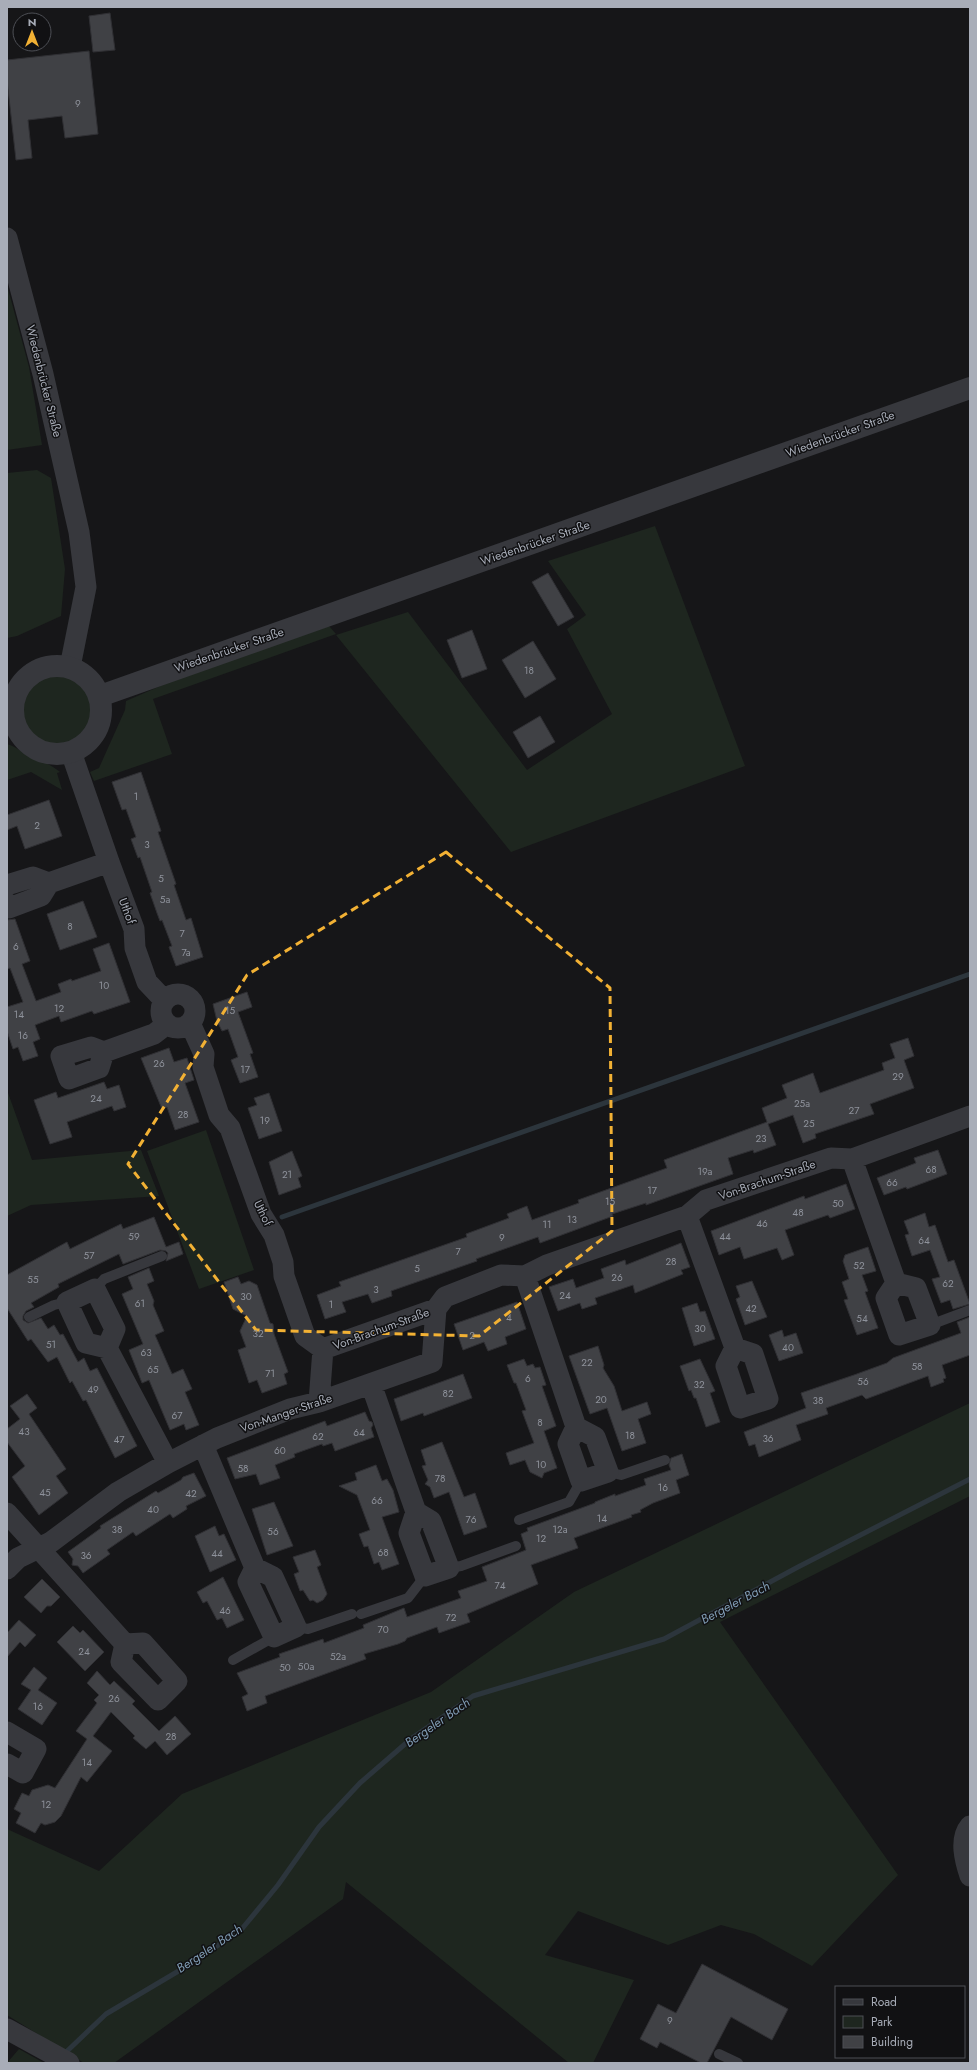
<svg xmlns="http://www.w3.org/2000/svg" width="977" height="2070" viewBox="0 0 977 2070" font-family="Jost,sans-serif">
  <rect width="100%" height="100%" fill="#161618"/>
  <path fill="#1e261f" d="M7 285 29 367 42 445 7 450Z
    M37 470 51 478 65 569 61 616 17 636 7 638V473Z
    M655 526 745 766 511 852 336 635 408 612 527 770 612 714 567 629 586 615 548 561Z
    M329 626 336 634 153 699 172 754 94 781 90 772 99 768 125 710 126 701 174 680Z
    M23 710a34 34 0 1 1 68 0a34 34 0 1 1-68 0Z
    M7 744C17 747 23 753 32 757 44 763 49 763 60 772L57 773 62 790 31 772 7 780Z
    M7 1090 32 1160 141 1150 159 1196 31 1205 7 1216Z
    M206 1130 254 1270 199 1289 147 1151Z
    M970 1403V1496L720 1622 898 1875 812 1966 754 1934 721 1925 668 1945 578 1911 545 1955 634 1980 593 2063H569L346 1882 343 1899 114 2063H84L7 2015V1829L99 1871 182 1794 431 1692 574 1592Z
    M19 2049 44 2063H7Z"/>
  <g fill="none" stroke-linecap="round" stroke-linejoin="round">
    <path stroke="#2c353c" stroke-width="5" d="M282 1217 970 974
      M63 2055 106 2014 187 1966 241 1930 278 1885 319 1827 360 1783 412 1738 473 1696 664 1639 798 1567 970 1479"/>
  </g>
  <path fill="#404145" stroke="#303034" d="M110 13 115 50 93 52 89 16Z
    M89 51 98 134 65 138 62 116 28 120 32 158 16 160 7 80V60Z
    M548 573 574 617 558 626 532 582Z
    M472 630 487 669 462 678 447 640Z
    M533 641 556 679 525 698 502 660Z
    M540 716 555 742 528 758 513 732Z
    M141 772 161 831 158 832 176 884 174 885 186 920 191 918 203 957 176 966 169 947 172 946 162 920 160 921 157 913 150 893 152 892 140 857 138 858 131 839 136 837 126 809 122 810 112 782Z
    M49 800 62 836 25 849 17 826 7 830V815Z
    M83 901 97 937 60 950 47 914Z
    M15 919 30 961 22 964 36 1001 61 992 58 984 71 979 72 981 101 971 93 949 109 943 130 1002 94 1014 92 1011 61 1022 59 1016 35 1025 40 1039 33 1042 38 1056 23 1061 18 1047 13 1049 7 1031V1007L23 1002 10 968 7 969V920Z
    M247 992 252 1007 238 1012 253 1053 250 1054 258 1077 240 1083 231 1060 238 1057 228 1029 222 1031 217 1021 213 1004Z
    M908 1038 914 1056 904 1060 914 1088 870 1104 874 1114 815 1134 816 1138 803 1143 793 1115 768 1124 776 1145 754 1153 753 1150 728 1158 733 1174 646 1205V1203L612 1214 613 1216 540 1243 538 1237 476 1259 477 1261 391 1291 392 1296 372 1303 368 1294 342 1302 346 1312 325 1319 317 1295 341 1286 339 1282 467 1237 466 1234 509 1218 507 1214 527 1206 532 1220 579 1203 578 1200 667 1168 664 1160 767 1122 762 1108 787 1098 782 1085 813 1073 820 1093 884 1070 882 1063 895 1058 890 1044Z
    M169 1048 174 1062 187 1058 194 1080 185 1083 199 1122 175 1130 167 1107 162 1109 141 1058Z
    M104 1082 107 1089 119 1085 126 1107 114 1111 112 1106 67 1122 72 1137 50 1144 34 1100 56 1092 58 1098Z
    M269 1093 282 1131 259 1139 248 1108 257 1105 254 1098Z
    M938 1150 947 1174 907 1189 906 1187 884 1195 877 1178 916 1163 914 1158Z
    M292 1151 302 1176 298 1178 301 1187 279 1195 269 1162Z
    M846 1184 855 1209 830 1218 828 1215 785 1230 794 1255 782 1260 777 1248 744 1259 740 1247 719 1255 711 1231 804 1196 805 1199Z
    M925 1213 929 1227 935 1225 948 1262 954 1260 970 1304 953 1309 950 1300 941 1303 932 1279 940 1277 930 1250 912 1256 905 1235 909 1234 904 1221Z
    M154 1217 166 1247 179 1242 183 1254 166 1261 168 1253 166 1251 160 1250 123 1264 119 1254 58 1284 59 1287 31 1303 34 1307 26 1311 23 1316V1320L28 1323 41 1318 48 1329 54 1325 60 1335 63 1334 78 1362 84 1358 90 1371 97 1368 137 1446 115 1458 86 1400 83 1401 72 1381 70 1383 57 1357 48 1362 31 1339 28 1341 7 1308V1275L67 1242 70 1249 121 1224 123 1229Z
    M681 1243 690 1267 681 1270 683 1274 635 1293 633 1285 595 1298 597 1304 582 1309 580 1303 558 1311 549 1287 573 1279 576 1288 604 1278 601 1269 625 1260 626 1265Z
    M868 1247 876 1271 862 1275 868 1291 865 1292 878 1328 857 1335 844 1300 848 1299 842 1282 849 1279 843 1261 845 1255Z
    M149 1268 154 1281 147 1284 154 1301 153 1305 164 1331 155 1335 172 1374 183 1369 192 1389 185 1392 199 1425 186 1430 184 1424 170 1430 149 1380 142 1383 129 1350 143 1344 122 1294 133 1289 128 1277Z
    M238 1277 241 1284 249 1281 257 1285 270 1323 273 1324 274 1334 288 1372 284 1374 287 1384 262 1393 257 1380 249 1383 238 1350 246 1347 240 1331 247 1316 233 1309 224 1282Z
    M752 1281 767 1317 745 1325 736 1299 740 1297 736 1286Z
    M517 1302 526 1329 505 1337 507 1344 488 1351 484 1342 463 1350 454 1324Z
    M697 1303 700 1312 705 1311 715 1339 694 1346 682 1308Z
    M970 1317V1355L942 1365 946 1378 943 1379 944 1382 931 1387 928 1376 866 1399 862 1395 826 1408 828 1414 796 1425 801 1440 759 1457 755 1444 749 1446 744 1432 806 1408 801 1393 854 1375 887 1363 893 1358 961 1333 957 1322Z
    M782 1330 784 1337 796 1333 803 1353 779 1361 769 1335Z
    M598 1346 604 1365 603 1368 614 1386 622 1411 647 1402 651 1414 638 1419 646 1443 622 1451 607 1408 590 1414 569 1356Z
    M524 1359 527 1366 533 1364 535 1368 540 1367 546 1385 542 1386 556 1426 544 1431 557 1468 544 1473 542 1478 530 1472 525 1460 510 1465 506 1453 534 1443 522 1411 526 1410 516 1383H514L507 1365Z
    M700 1359 715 1391 710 1393 720 1422 706 1427 696 1398H694L691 1390 689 1391 680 1366Z
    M463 1374 472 1398 424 1416 423 1413 401 1421 394 1399Z
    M27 1394 37 1408 29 1414 66 1469 56 1476 68 1493 39 1515 12 1477 25 1466 7 1442V1429L20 1419 10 1406Z
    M365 1412 369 1421 372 1422 373 1425 371 1428 374 1437 335 1451 332 1443 323 1446 322 1444 294 1454 295 1457 275 1465 280 1478 260 1485 256 1474 235 1479 227 1458 325 1421 327 1426Z
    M442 1442 464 1497 475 1493 487 1527 464 1535 449 1492 434 1498 430 1487 425 1484 428 1480 422 1466 426 1465 421 1450Z
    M682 1454 689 1475 676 1480 680 1493 653 1503 640 1510 641 1512 631 1515 632 1517 574 1538 578 1548 531 1565 538 1584 467 1614 470 1622 439 1633 437 1627 407 1638 405 1641 398 1644 364 1654 366 1659 265 1696 267 1703 247 1711 242 1697 248 1694 237 1673 280 1657 279 1654 323 1639 324 1643 364 1628 363 1625 404 1608 407 1617 461 1598 458 1591 487 1581 482 1567 526 1550 521 1534 528 1531 527 1528 595 1503V1502L615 1494V1496L646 1485 644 1479 671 1470 669 1465 671 1458Z
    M376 1465 382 1481 387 1479 393 1490 399 1512 382 1517 399 1564 382 1570 379 1562 374 1564 368 1546 364 1547 359 1534 370 1530 357 1495 339 1486 357 1480 355 1473Z
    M194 1473 206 1496 186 1506 187 1509 173 1518 170 1514 136 1536 133 1532 107 1550 110 1554 83 1573 78 1566 72 1565 73 1559 68 1552 101 1528 100 1526 156 1491 158 1493 181 1480 183 1477Z
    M274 1502 293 1546 267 1555 252 1509Z
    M215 1526 219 1536 224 1534 236 1560 210 1572 195 1536Z
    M315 1550 321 1565 317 1567 327 1594 323 1600 317 1603 313 1600 310 1601 303 1590 300 1591 294 1574 299 1572 293 1557Z
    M223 1577 244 1620 227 1628 222 1618 217 1620 207 1601 203 1603 197 1592Z
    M42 1579 60 1597 51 1606H47L41 1613 24 1597Z
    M19 1620 36 1635 25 1647 20 1642 7 1657V1633Z
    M73 1626 80 1633 83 1630 104 1652 85 1671 57 1642Z
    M34 1667 47 1678 38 1690 57 1703 42 1725 18 1709 31 1690 21 1684Z
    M97 1671 110 1685 114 1681 135 1701 132 1704 159 1731 175 1716 191 1734 167 1755 155 1741 146 1749 133 1738 135 1736 111 1712 93 1736 112 1751 87 1782 81 1777 61 1816 55 1822 45 1825 41 1823 35 1833 16 1823 21 1813 14 1809 22 1793 29 1796 32 1790 48 1785 55 1788 87 1739 76 1731 97 1703 94 1700 99 1695 87 1683Z
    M702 1964 788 2009 772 2040 731 2017 707 2063H701L660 2042 657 2048 640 2039 658 2004 676 2013Z"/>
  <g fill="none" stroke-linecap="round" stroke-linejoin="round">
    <path stroke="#37383d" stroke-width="10" d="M95 1289 104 1279 162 1256
      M29 1317 54 1305 67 1302
      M930 1325 970 1310
      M608 1472 621 1475 665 1460
      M519 1520 569 1502 581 1481
      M449 1568 461 1566 516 1546
      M361 1614 408 1598 425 1576
      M296 1627 308 1629 352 1614
      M233 1660 274 1637
      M719 2054 738 2063"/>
    <path stroke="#37383d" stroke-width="21" d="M7 238 43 374 79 532 86 587 70 667
      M71 752 109 862 134 929 135 948 147 982 164 1000
      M7 885 33 877 49 883 109 862
      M7 903 9 908 41 896 49 883
      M161 1011a17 17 0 1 1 34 0a17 17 0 1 1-34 0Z
      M190 1023 204 1054 203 1067 219 1115 230 1128 261 1214 274 1235 283 1262 284 1276 305 1336 323 1349 319 1402
      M104 1052 99 1068 69 1079 61 1056 91 1047 104 1052 154 1034 167 1024
      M852 1159 896 1283 916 1288 930 1325 899 1335 886 1298 896 1283
      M687 1216 735 1348 753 1354 768 1399 740 1408 726 1366 735 1348
      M525 1276 576 1427 568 1444 581 1481 608 1472 595 1437 576 1427
      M107 1348 86 1343 67 1302 95 1289 115 1329 107 1348 168 1463
      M323 1349 436 1309 445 1297 501 1275 525 1276 547 1265 687 1216 706 1200 831 1158 852 1159 970 1116
      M371 1384 416 1512 431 1521 449 1568 425 1576 409 1533 416 1512
      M203 1445 255 1568 273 1577 296 1627 274 1637 248 1582 255 1568
      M7 1513 125 1644 143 1643 177 1681 158 1700 121 1662 125 1644
      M7 1569 18 1558 51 1542 118 1492 168 1463 217 1438 290 1409 319 1402 432 1362 436 1309
      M7 1732 36 1749 23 1773 7 1764
      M970 1826C959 1839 965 1861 970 1876
      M7 2029 69 2063"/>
    <path stroke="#37383d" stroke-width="22" d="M13 710a44 44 0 1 1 88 0a44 44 0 1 1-88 0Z
      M100 696 970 388"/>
  </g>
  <path fill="none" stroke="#f2b134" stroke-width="3" stroke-dasharray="8 5" stroke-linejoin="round" d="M446 852 610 988 612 1231 479 1336 256 1330 128 1164 247 975Z"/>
  <g text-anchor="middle" stroke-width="3" stroke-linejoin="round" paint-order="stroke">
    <g font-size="10" fill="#8e929b">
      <text x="78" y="107">9</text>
      <text x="529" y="674">18</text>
      <text x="136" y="800">1</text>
      <text x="37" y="829">2</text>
      <text x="147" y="848">3</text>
      <text x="161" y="882">5</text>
      <text x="165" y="903">5a</text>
      <text x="70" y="930">8</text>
      <text x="182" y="937">7</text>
      <text x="16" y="950">6</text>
      <text x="186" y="956">7a</text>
      <text x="104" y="989">10</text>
      <text x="59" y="1012">12</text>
      <text x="230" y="1014">15</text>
      <text x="19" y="1018">14</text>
      <text x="23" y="1039">16</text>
      <text x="159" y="1067">26</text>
      <text x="245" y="1073">17</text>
      <text x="898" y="1080">29</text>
      <text x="96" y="1102">24</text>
      <text x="802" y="1107">25a</text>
      <text x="854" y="1114">27</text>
      <text x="183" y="1118">28</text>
      <text x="265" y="1124">19</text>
      <text x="809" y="1127">25</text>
      <text x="761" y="1142">23</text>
      <text x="931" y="1173">68</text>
      <text x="705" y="1175">19a</text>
      <text x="287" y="1178">21</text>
      <text x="892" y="1186">66</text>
      <text x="652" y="1194">17</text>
      <text x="610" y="1205">15</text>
      <text x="838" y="1207">50</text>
      <text x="798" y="1216">48</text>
      <text x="572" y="1223">13</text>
      <text x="762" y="1227">46</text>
      <text x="547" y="1228">11</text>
      <text x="134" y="1240">59</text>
      <text x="725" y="1240">44</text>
      <text x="502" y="1241">9</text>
      <text x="924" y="1244">64</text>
      <text x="458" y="1255">7</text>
      <text x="89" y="1259">57</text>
      <text x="671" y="1265">28</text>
      <text x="859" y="1269">52</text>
      <text x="417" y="1272">5</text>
      <text x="617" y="1281">26</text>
      <text x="33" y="1283">55</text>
      <text x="948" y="1287">62</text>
      <text x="376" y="1293">3</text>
      <text x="565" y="1299">24</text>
      <text x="246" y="1300">30</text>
      <text x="140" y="1307">61</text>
      <text x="331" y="1308">1</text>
      <text x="751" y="1312">42</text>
      <text x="509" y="1321">4</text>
      <text x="862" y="1322">54</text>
      <text x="700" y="1332">30</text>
      <text x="258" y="1337">32</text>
      <text x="472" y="1339">2</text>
      <text x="51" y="1348">51</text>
      <text x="788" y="1351">40</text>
      <text x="146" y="1356">63</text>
      <text x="587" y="1366">22</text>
      <text x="917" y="1370">58</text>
      <text x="153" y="1373">65</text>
      <text x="270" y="1377">71</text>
      <text x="528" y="1382">6</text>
      <text x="863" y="1385">56</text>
      <text x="699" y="1388">32</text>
      <text x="93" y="1393">49</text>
      <text x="448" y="1397">82</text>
      <text x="601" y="1403">20</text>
      <text x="818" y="1404">38</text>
      <text x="177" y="1419">67</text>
      <text x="540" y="1426">8</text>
      <text x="24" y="1435">43</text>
      <text x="359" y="1436">64</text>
      <text x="630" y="1439">18</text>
      <text x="318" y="1440">62</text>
      <text x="768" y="1442">36</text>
      <text x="119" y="1443">47</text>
      <text x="280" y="1454">60</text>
      <text x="541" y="1468">10</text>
      <text x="243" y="1472">58</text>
      <text x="440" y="1482">78</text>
      <text x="663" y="1491">16</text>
      <text x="45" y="1496">45</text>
      <text x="191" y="1497">42</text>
      <text x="377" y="1504">66</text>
      <text x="153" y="1513">40</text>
      <text x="602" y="1522">14</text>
      <text x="471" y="1523">76</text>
      <text x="117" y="1533">38</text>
      <text x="560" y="1533">12a</text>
      <text x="273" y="1535">56</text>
      <text x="541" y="1542">12</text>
      <text x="383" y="1556">68</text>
      <text x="217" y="1557">44</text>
      <text x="86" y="1559">36</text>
      <text x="500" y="1589">74</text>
      <text x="225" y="1614">46</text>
      <text x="451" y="1621">72</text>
      <text x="383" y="1633">70</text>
      <text x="84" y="1655">24</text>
      <text x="338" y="1660">52a</text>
      <text x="306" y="1670">50a</text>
      <text x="285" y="1671">50</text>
      <text x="114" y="1702">26</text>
      <text x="38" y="1710">16</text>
      <text x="171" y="1740">28</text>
      <text x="87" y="1766">14</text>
      <text x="46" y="1808">12</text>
      <text x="670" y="2024">9</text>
    </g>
    <g font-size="12" fill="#a8adb8" stroke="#111113">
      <text transform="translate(44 381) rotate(76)" y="4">Wiedenbrücker Straße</text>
      <text transform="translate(840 434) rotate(-20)" y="4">Wiedenbrücker Straße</text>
      <text transform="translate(535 543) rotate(-19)" y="4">Wiedenbrücker Straße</text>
      <text transform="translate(229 650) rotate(-19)" y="4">Wiedenbrücker Straße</text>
      <text transform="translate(127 911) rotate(69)" y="4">Uthof</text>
      <text transform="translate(767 1180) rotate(-19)" y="4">Von-Brachum-Straße</text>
      <text transform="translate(263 1213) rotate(64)" y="4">Uthof</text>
      <text transform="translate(381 1329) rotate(-20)" y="4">Von-Brachum-Straße</text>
      <text transform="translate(286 1413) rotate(-19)" y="4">Von-Manger-Straße</text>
    </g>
    <g font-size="13" font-style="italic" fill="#7f9bb3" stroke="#111113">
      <text transform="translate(735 1602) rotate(-28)" y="5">Bergeler Bach</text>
      <text transform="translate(437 1722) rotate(-35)" y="5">Bergeler Bach</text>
      <text transform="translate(209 1948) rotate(-34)" y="5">Bergeler Bach</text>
    </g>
  </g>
  <rect width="977" height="2070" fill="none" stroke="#a8adb8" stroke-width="16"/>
  <rect x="835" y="1986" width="130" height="72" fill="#111113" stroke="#4d4f55"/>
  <rect x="843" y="1999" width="20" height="6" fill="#37383d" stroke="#4d4f55"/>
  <text x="871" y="2006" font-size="12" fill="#a8adb8">Road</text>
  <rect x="843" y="2016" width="20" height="12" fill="#1e261f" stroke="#4d4f55"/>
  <text x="871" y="2026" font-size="12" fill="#a8adb8">Park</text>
  <rect x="843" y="2036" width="20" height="12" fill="#404145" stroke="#4d4f55"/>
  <text x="871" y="2046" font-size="12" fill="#a8adb8">Building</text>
  <g transform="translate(32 32)"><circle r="19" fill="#111113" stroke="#4d4f55"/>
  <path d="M0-3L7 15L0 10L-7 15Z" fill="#f2b134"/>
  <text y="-6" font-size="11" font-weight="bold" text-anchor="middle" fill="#a8adb8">N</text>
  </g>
</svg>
